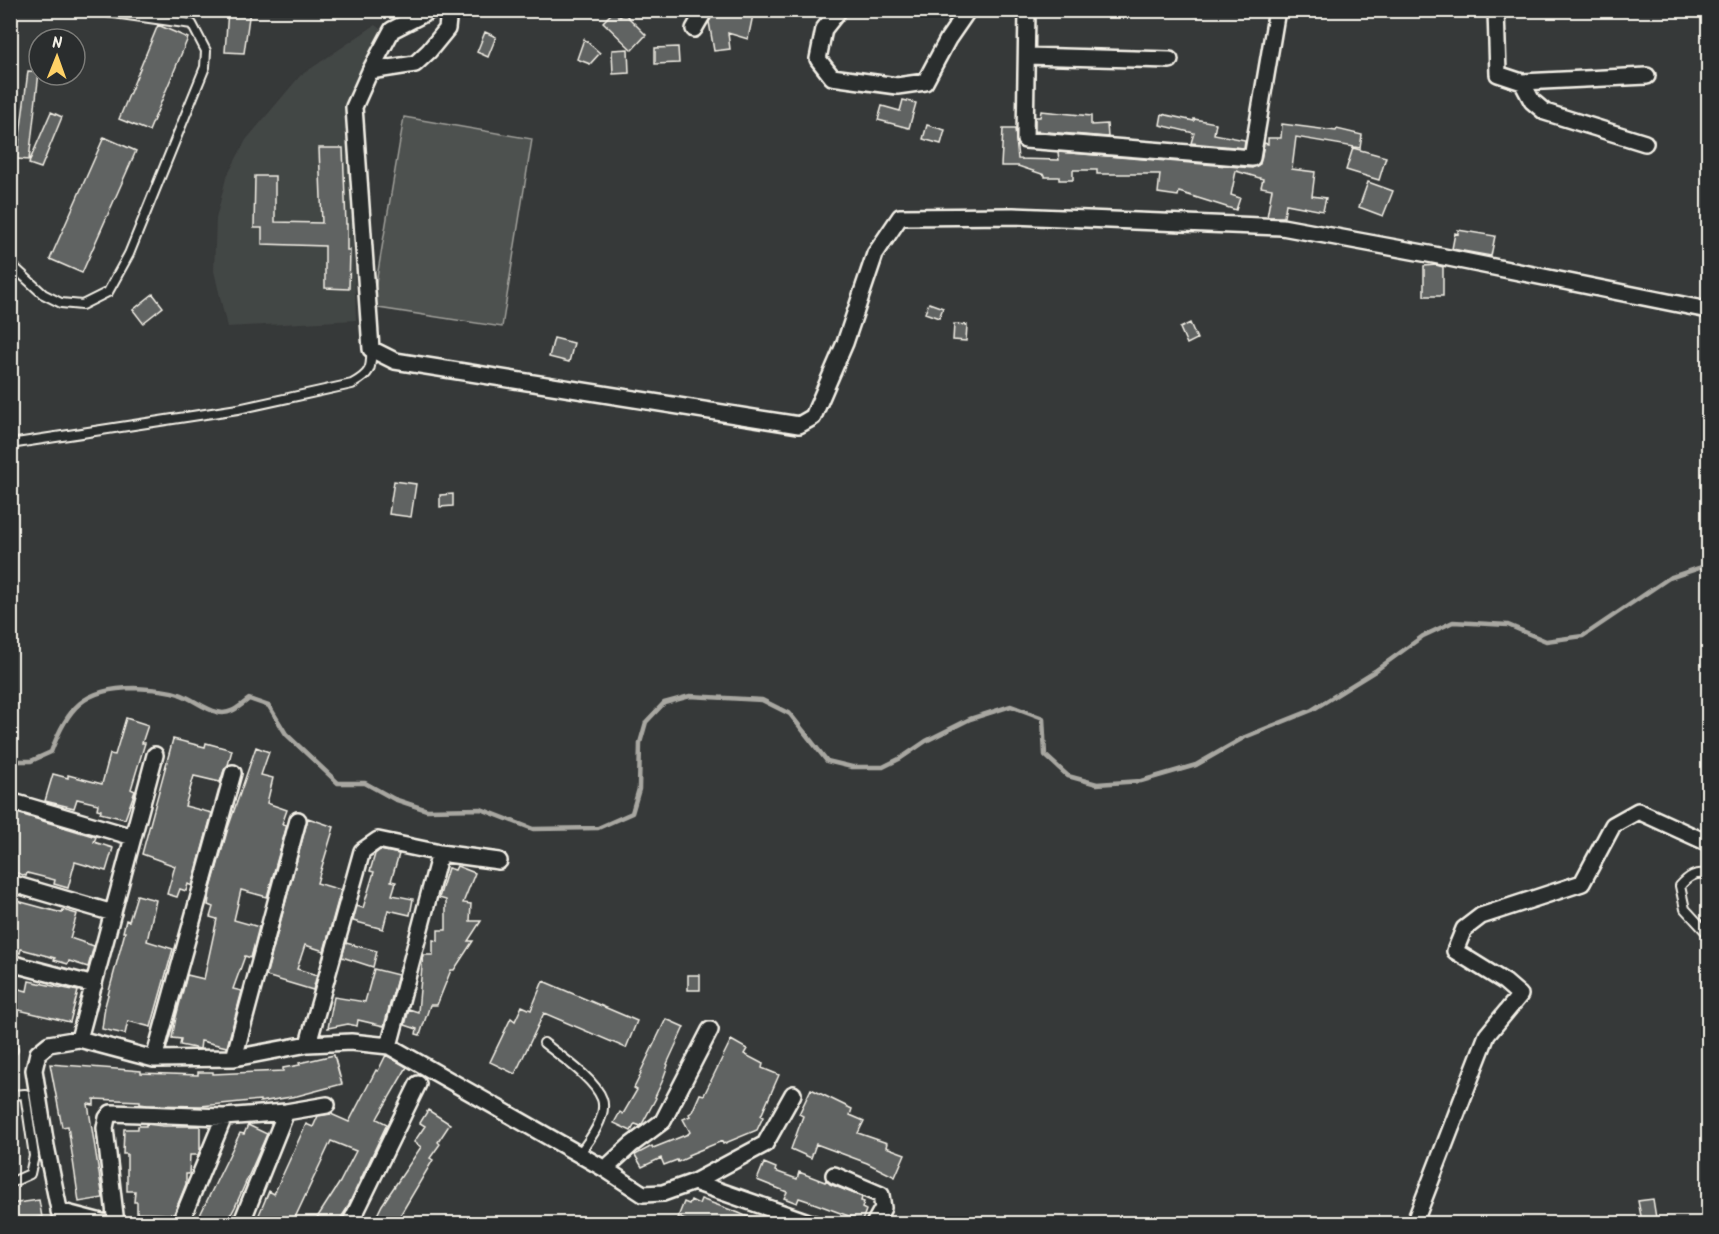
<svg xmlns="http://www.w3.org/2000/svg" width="1719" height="1234" viewBox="0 0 1719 1234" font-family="Kalam,sans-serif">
  <rect width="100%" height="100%" fill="#363939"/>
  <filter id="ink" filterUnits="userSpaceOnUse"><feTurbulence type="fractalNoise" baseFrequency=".0167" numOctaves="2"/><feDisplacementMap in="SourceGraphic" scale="12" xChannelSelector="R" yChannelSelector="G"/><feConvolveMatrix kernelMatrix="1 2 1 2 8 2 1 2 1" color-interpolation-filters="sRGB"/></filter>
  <g filter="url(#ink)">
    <path fill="#434645" d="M375 25 385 33 351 104 349 139 356 320 227 327 214 271 216 219 226 178 246 140 300 76Z"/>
    <path fill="#4e514f" stroke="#a1a19c" stroke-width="1.5" d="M404 117 532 139 502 327 372 307Z"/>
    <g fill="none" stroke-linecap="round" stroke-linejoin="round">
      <path stroke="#a8a7a1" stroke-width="4.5" d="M10 761H31L51 752C67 708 84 688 134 688 148 689 165 689 179 694 192 698 204 709 217 712 230 716 240 706 249 699L269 706 286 734 338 783H365L394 799 427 810 481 809 533 829 598 828 632 813 639 789 640 743 646 722 664 703 690 696 762 700 790 714 827 761 852 767H883L901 758 926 741 970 719 1011 706 1043 718 1045 755 1068 776 1097 784 1141 781 1196 765 1245 737 1312 710 1375 671 1423 636 1453 622 1508 625 1546 641 1583 636 1669 578 1708 565"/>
    </g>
    <path fill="#616362" stroke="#f4f1e8" stroke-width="1.5" d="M228 10H250L244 53 225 52Z
      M715 10H754L748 39 728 33 730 49 714 51 709 22Z
      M614 11 620 17 624 13 646 35 632 50 603 22Z
      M158 25 188 38 149 131 119 119Z
      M485 32 496 37 488 57 477 52Z
      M584 39 600 53 590 64 577 59Z
      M678 47 679 63 655 64V48Z
      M628 49 629 73 613 74 612 50Z
      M28 71 39 72 29 160 17 159Z
      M903 100 916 103 909 128 878 120 882 106 900 111Z
      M1041 111 1091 116V125L1107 124 1108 137 1035 131V117H1040Z
      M51 112 62 117 41 168 29 164 30 160Z
      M1162 114 1194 121V119L1216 123 1214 134 1245 140 1244 148 1191 143 1194 133 1160 125Z
      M1282 124 1336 131 1337 129 1362 135 1360 148 1296 137 1292 169 1315 172 1312 196 1326 198 1323 211 1286 204 1284 217H1267L1272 189 1261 187 1263 179 1236 171 1231 195 1240 198 1236 210 1179 192 1178 196 1158 193 1160 174H1097V170H1073V180H1059V177H1045V175L1018 166H1001L1003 129H1015L1018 159 1059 160 1058 152 1252 168 1260 164 1264 143 1268 144V138H1281Z
      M927 125 945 130 941 144 923 139Z
      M104 137 136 151 82 273 50 259Z
      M319 148H343L346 224H347V250H350L349 289 325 288V246L262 244V228H254L255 176H275V222L322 223Z
      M1353 148 1386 157 1379 180 1346 170Z
      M1368 182 1393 191 1383 216 1359 207Z
      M1458 230 1495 236 1491 256 1452 249 1455 233 1458 234Z
      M1436 265 1443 267V296H1424V266Z
      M153 294 163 307 143 323 133 310Z
      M929 303 943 308 939 318 925 313Z
      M1190 323 1197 339 1187 344 1180 328Z
      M954 324 967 325 966 341 953 340Z
      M554 338 574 343 569 362 549 357Z
      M394 481 416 484 411 517 389 514Z
      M453 494V506L440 507V495Z
      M126 718 148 725 142 743H145L131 789 135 791 125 819 100 813 101 810 97 809 98 804 77 799 74 808 45 801 53 774 68 778V775L102 784 110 754 115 755Z
      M173 739 205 747 206 743 232 750 228 765 224 770 220 782 194 776 185 806 212 813 192 886 188 884 186 891 180 889 177 897 167 894 175 866 142 854Z
      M256 747 269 752 261 775 273 778 267 803 287 810 282 824 287 825 267 897 241 890 234 920 259 927 251 958 245 956 233 989 242 991 227 1047 201 1041 200 1049 180 1045 181 1039 172 1038 176 1017 187 975 204 979 217 919 210 917 213 907 208 905 210 892 228 828Z
      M10 811 96 837 94 842 113 848 106 871 75 862 68 888 54 884 55 880 27 873 26 876 11 871 14 858H10Z
      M308 818 334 827 317 883 341 890 324 951 305 945 297 969 317 975 313 990 266 976Z
      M380 850 399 854 391 881 396 882 392 895 413 899 410 915 388 910 383 929 353 921 357 906 363 908 374 872 370 871 375 854Z
      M457 866 475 873 463 903 471 904 470 921H481L468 941H473L454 970H451L437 1005H430L420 1035 416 1034 417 1029 405 1025 409 1009 418 1012 423 955H433V940L438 941V930H446V900L439 898 448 868 455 870Z
      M137 895 156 900 147 941 173 949 151 1027 128 1021 125 1034 102 1029 105 1006 125 932H123L126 920 129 921Z
      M10 899 62 913 63 910 77 914 70 938 94 946 88 967 69 961 68 964 54 960 55 958 21 949 20 953 10 950V930L14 917H10Z
      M346 943 377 951 373 967 342 957Z
      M374 969 398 975 384 1026 358 1020 357 1026 348 1024 328 1028 334 997 365 1002Z
      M688 975H700V990H688Z
      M29 981 78 991 70 1022 10 1008 15 988 27 991Z
      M543 981 637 1021 626 1048 544 1013 515 1074 490 1062 511 1018 515 1021 522 1006 531 1010Z
      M666 1019 684 1027 667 1064 668 1065 662 1082 655 1097 656 1098 641 1126 635 1124 631 1131 614 1123 620 1112 623 1114 637 1090 634 1088 641 1074 640 1073Z
      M731 1040 747 1049 744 1054 763 1064 762 1068 779 1075 761 1116 763 1117 757 1130 723 1144 722 1141 688 1155 689 1157 678 1162 677 1160 664 1165 661 1158 642 1167 635 1155 652 1146 653 1148 688 1134 690 1132 683 1119 690 1116 689 1114 692 1112 700 1094 704 1095Z
      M334 1055 342 1084 297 1096 260 1102V1100L201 1106 147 1105 140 1104V1101L94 1099V1105L88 1104 103 1198 79 1202 68 1126 62 1127 50 1064 130 1070 141 1071V1073L198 1075V1072H213V1074L283 1071V1068L300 1065 299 1063Z
      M386 1055 407 1067 379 1115 377 1119 387 1124 346 1210 337 1224H313L340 1182 356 1151 331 1141 292 1224H255L269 1191 274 1194 306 1124 313 1127 318 1116 331 1114 349 1122 376 1070 378 1071Z
      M811 1089 852 1109 850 1115 864 1121 858 1133 887 1143 886 1147 905 1154 895 1177 867 1163 816 1144 811 1158 791 1149 803 1116 799 1114Z
      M428 1110 450 1124 438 1142 440 1144 430 1158 433 1160 395 1224H379L381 1219 376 1217 382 1205 421 1147 414 1142 425 1126 420 1123Z
      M146 1124 163 1126H200V1150L198 1155H190L189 1174H186V1184L174 1214 137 1213V1202H134L135 1191H127V1154H123L124 1129H138V1126H146Z
      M248 1125 267 1134 235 1207 226 1224H199L203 1215H200L240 1133 244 1134Z
      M764 1163 776 1168 775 1171 797 1179 799 1172 825 1182 826 1180 830 1184 862 1197 861 1201 864 1202 862 1208 866 1210 862 1221 808 1201 799 1198 797 1203 784 1198 787 1192 757 1180Z
      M701 1199 739 1213 763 1224H694L678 1217 684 1202 689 1204 691 1200 699 1204Z
      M1653 1199 1656 1218 1642 1221 1638 1201Z
      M39 1200 42 1217 10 1221V1204Z"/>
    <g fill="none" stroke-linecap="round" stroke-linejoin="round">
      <defs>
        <path id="lane" d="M10 269H16L43 294 61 303 82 305 108 292 129 254 205 67 206 51 192 24 92 10
          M10 444 238 409 352 384C370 374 372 369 371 349
          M1708 875C1696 871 1688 877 1680 886L1685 909 1708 934
          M544 1043C560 1056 595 1079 602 1099 608 1116 589 1141 579 1154
          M10 1050H13
          M10 1095 25 1094 34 1156 30 1174 10 1183"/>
        <path id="street" d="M431 10 392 30 370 71 354 107 371 349 395 361 799 425 813 417 845 343 875 254 900 217 1013 216 1282 227 1434 255 1708 310
          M839 10 824 29 818 59 832 77 897 86 925 82 948 39 968 10
          M1027 10 1025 140 1252 158 1277 10
          M1496 10 1498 74 1522 82 1647 76
          M694 29 705 10
          M1027 56 1170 60
          M370 71 415 64 429 51 447 29 449 10
          M1522 82 1532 101 1545 112 1645 143
          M10 801 133 837
          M10 883 113 913
          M10 963 94 985
          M79 1039 155 755
          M308 1044 362 851 378 840 440 853 499 861
          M389 1046 440 853
          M234 1058 298 820
          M154 1059 233 773
          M605 1169 631 1145 663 1121 710 1030
          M834 1175 881 1195 883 1208 874 1224
          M694 1182 814 1224
          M59 1211 109 1224
          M62 1224 46 1146 34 1070 38 1053 49 1044 79 1039 154 1059 234 1058 308 1044 351 1042 389 1046 605 1169 643 1194 663 1193 694 1182 765 1144 793 1094
          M116 1224 105 1128 107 1118 111 1113 224 1117 286 1112 327 1105
          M180 1224 224 1117
          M241 1224 286 1112
          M350 1224 418 1084
          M1414 1224 1487 1035 1520 995 1505 982 1455 951 1464 929 1481 916 1582 883 1613 825 1638 811 1708 843"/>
      </defs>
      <use href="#lane" stroke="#f4f1e8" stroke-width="12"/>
      <use href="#street" stroke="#f4f1e8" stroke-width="20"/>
      <use href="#lane" stroke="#2a2d2e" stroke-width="8"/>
      <use href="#street" stroke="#2a2d2e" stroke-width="15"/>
    </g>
  </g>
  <rect width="1719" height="1234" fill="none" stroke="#2a2d2e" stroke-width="36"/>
  <rect x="18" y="18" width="1683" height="1198" fill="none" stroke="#f4f1e8" stroke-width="2" filter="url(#ink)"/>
  <g transform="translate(57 57) rotate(1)"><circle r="28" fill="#2a2d2e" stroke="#7b7b78" stroke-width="1.5"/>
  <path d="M0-4.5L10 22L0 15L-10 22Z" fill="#ffd166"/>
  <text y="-9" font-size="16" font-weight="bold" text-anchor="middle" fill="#f4f1e8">N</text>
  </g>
</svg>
